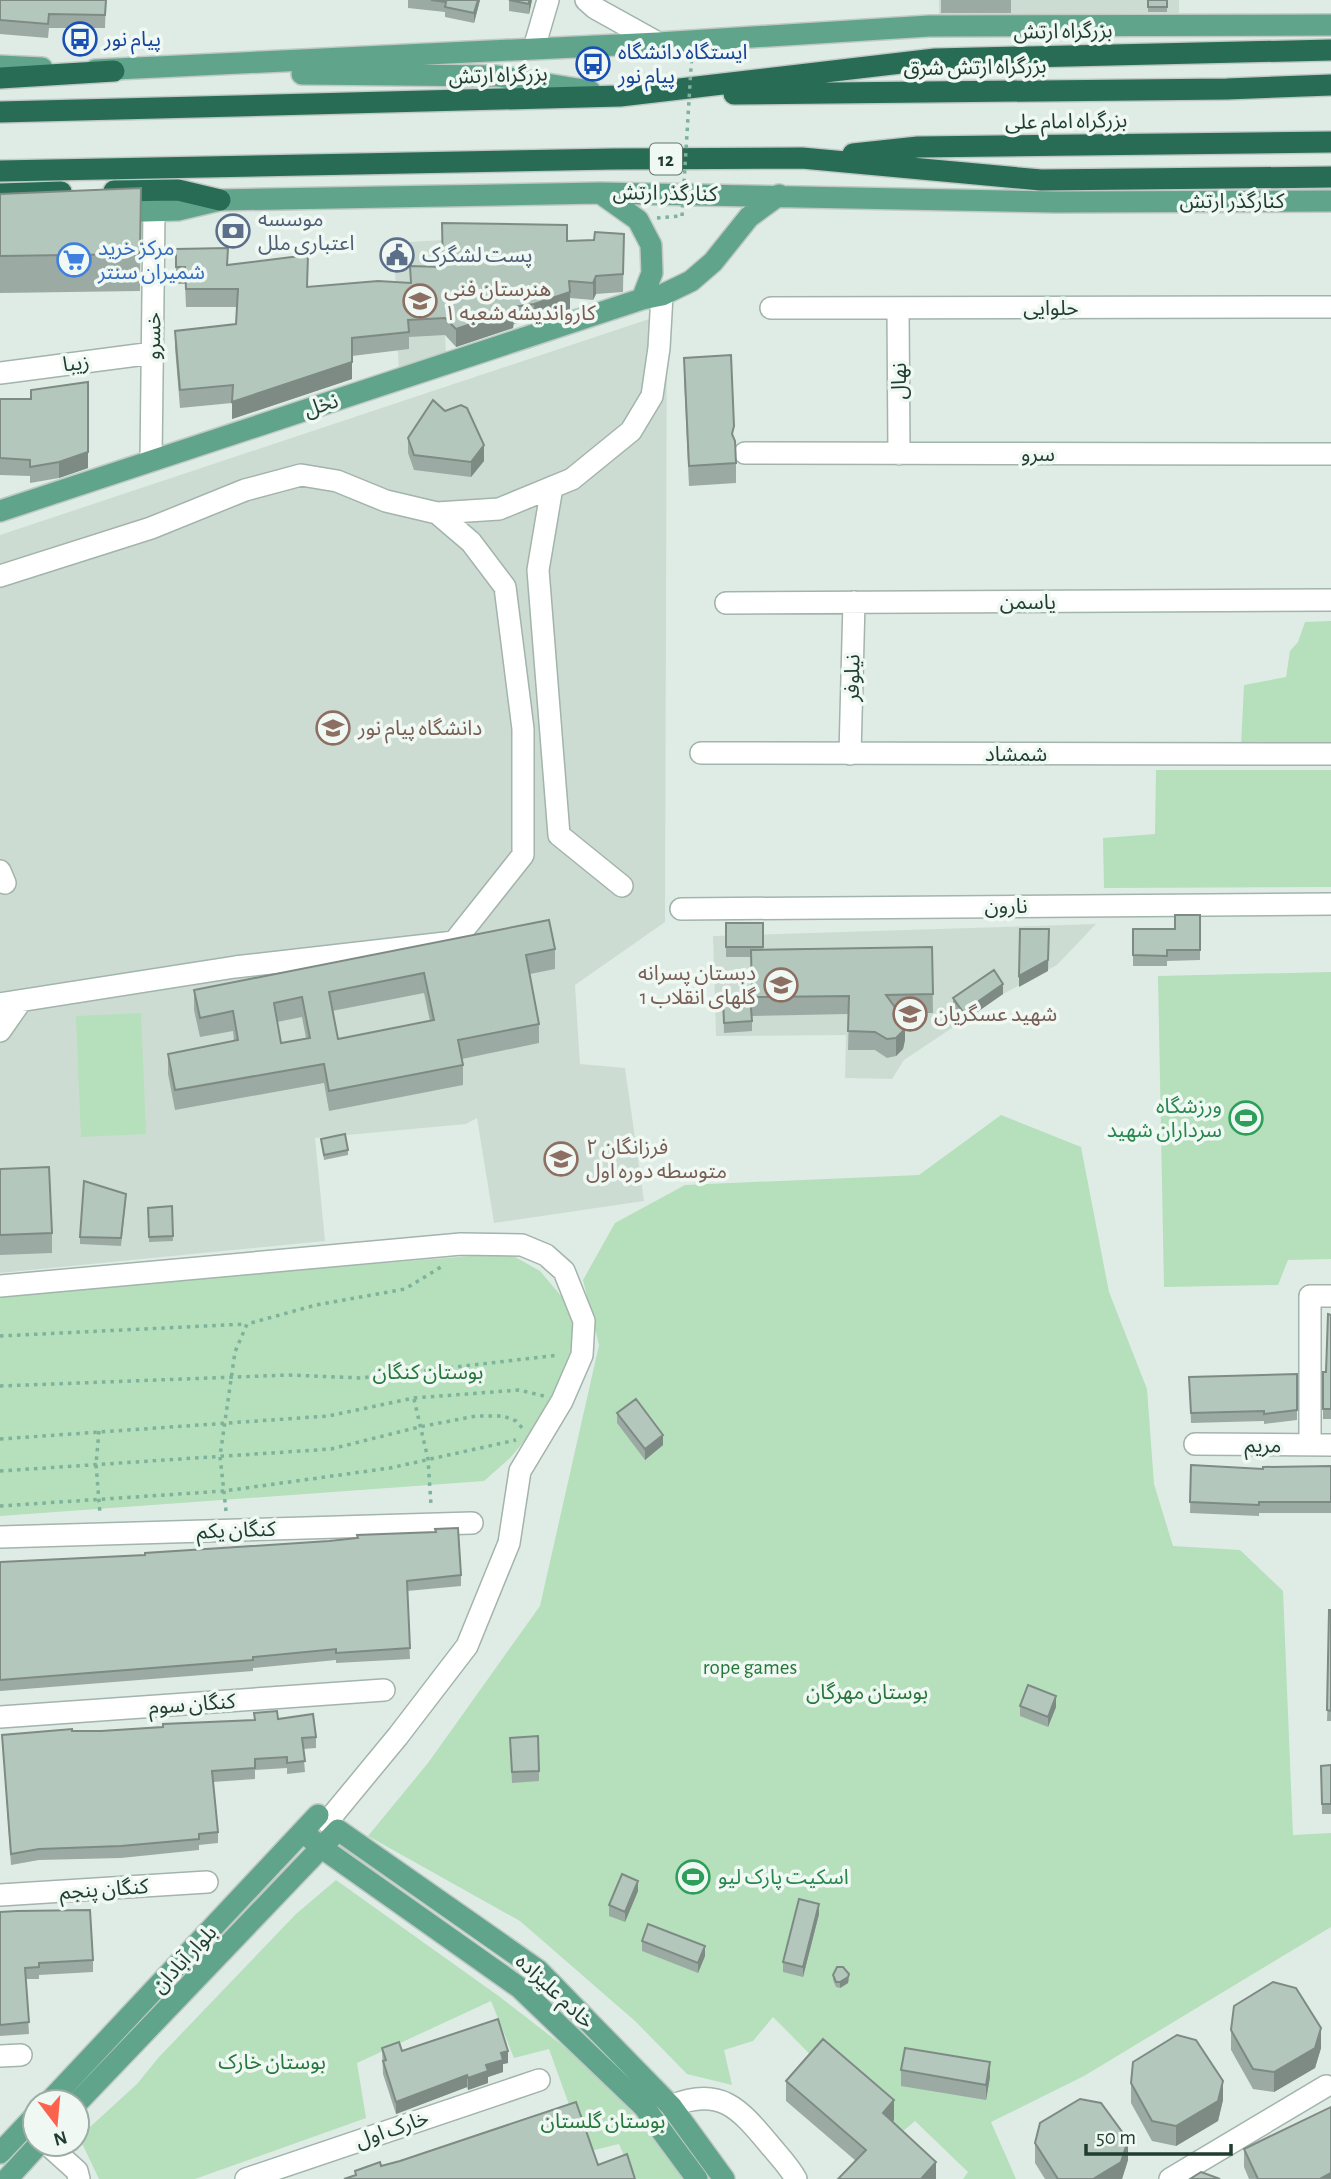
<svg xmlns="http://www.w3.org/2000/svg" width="1331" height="2179" viewBox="0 0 1331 2179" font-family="'Alegreya Sans','Noto Sans Arabic',sans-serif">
  <rect width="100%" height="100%" fill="#dfece5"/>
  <path fill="#cddcd3" d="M939 0H1179V13L939 16Z
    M442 240 446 360 399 379 394 243Z
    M667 313 665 922 575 985 580 1064 625 1068 644 1201 494 1223 477 1118 466 1124 315 1138 325 1241 0 1273V535Z
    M1096 924 1057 965 1003 994 904 1060 892 1079 845 1078 846 1035 716 1036 713 936Z"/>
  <path fill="#b6dfbc" d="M1331 621V748L1241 746 1244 685 1286 677 1290 651 1298 642 1305 622Z
    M1156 770H1331V887L1104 888 1103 838 1155 834Z
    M1331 972V1259L1288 1260 1278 1285 1164 1287 1158 976Z
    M141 1013 146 1134 81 1137 76 1016Z
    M1001 1115 1081 1147 1109 1292 1147 1389 1154 1484 1173 1546 1240 1550 1283 1591 1293 1835 1331 1833V1927L1084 2076 991 2122 1016 2179H963L968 2172 915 2121 894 2139 773 2017 753 2041 724 2050 732 2085 687 2074 635 2021 520 1921 368 1836 428 1763 540 1606 599 1345 583 1280 615 1223 685 1185 919 1175Z
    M508 1253 540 1271 567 1303 576 1335 571 1364 535 1428 511 1457 484 1481 0 1516V1294Z
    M336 1880 500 1997 593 2069 658 2142 686 2179H634L619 2144 586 2152 549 2049 514 2058 491 2001 357 2063 366 2118 195 2179H99L79 2137 137 2084 159 2057 296 1914Z"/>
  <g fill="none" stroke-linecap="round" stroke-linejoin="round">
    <defs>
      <path id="minor" d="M586 0 595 8 658 43
        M534 48 548 0
        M771 308 1331 307
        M898 308 899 454
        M0 373 153 353
        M745 453 1331 454
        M151 461 154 211
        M552 487 538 570 559 835 622 886
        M0 576 151 528 245 490 301 475 337 481 386 501 437 513 499 509 572 479 631 431 652 396 659 348 662 295
        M726 603 1331 600
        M701 753 1331 754
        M850 754 854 602
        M0 871 5 883
        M681 909 1331 904
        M0 1004 235 967 454 942 523 855V729L505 587 471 542 437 513
        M0 1031 21 1001
        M0 1286 461 1244 522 1245 546 1255 564 1271 584 1321 582 1355 562 1401 520 1471 509 1543 467 1646 398 1736 327 1822
        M1195 1444 1331 1445
        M1310 1445V1296H1331
        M0 1537 472 1523
        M0 1717 384 1690
        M0 1895 207 1882
        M0 2056 21 2055
        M671 2106C720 2086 739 2108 769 2144 778 2155 789 2166 796 2179
        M47 2144 77 2171 79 2179
        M246 2179 539 2080
        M1170 2179 1326 2086"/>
      <path id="major" d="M0 66 42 68
        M95 70 658 43 929 26 1331 25
        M302 74 497 76 590 91
        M600 193 638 220 651 245 652 273 642 299
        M114 212 178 210 220 200 600 193 1055 202 1331 201
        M0 511 642 299 662 295 691 281 713 262 749 217 779 195
        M303 1832 322 1848 520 1988 644 2107 697 2179
        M49 2102 318 1815
        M77 2103 338 1830 538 1970 671 2106 724 2179
        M0 2153 35 2116
        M7 2179 39 2144"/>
      <path id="highway" d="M0 78 114 71
        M734 94 1227 89 1331 85
        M0 112 620 96 935 59 1331 50
        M853 154 918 147 1331 142
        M0 171 613 159 802 158 1041 180 1331 177
        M114 191 178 190 220 200
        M0 194 61 192"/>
    </defs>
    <use href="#minor" stroke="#a2b4ab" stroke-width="24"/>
    <use href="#major" stroke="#c0c9c5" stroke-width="24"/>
    <use href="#highway" stroke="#c0c9c5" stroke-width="24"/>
    <path stroke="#7db29b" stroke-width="3.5" stroke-dasharray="3.5 5" stroke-linecap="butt" d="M657 218 681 216
      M0 1336 246 1324
      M0 1386 289 1375 361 1378 559 1355
      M414 1399 428 1459 431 1505
      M99 1431 96 1464 100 1514
      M0 1439 328 1416 414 1398 519 1390 544 1396
      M0 1471 331 1449 419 1427 476 1416H503L516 1421 524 1430
      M0 1506 224 1491 390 1468 516 1440
      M226 1511 220 1456 235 1352 247 1324 316 1305 405 1289 441 1267"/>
    <use href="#minor" stroke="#fff" stroke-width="21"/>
    <use href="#major" stroke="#60a58b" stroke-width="21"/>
    <use href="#highway" stroke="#286c56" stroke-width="21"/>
    <path stroke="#7db29b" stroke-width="3.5" stroke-dasharray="3.5 5" stroke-linecap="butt" d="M682 216 692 51"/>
  </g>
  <path fill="#9baba3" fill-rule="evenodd" d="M0 0H106L105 28H49L48 38 0 34Z
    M408 0H480L474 23 445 17V12L408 8Z
    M532 0 529 14 509 11V1Z
    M941 0H1011V13H941Z
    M1148 0H1167V12H1148Z
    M141 188 140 291 0 293V194Z
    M442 223 567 241 594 240 624 234 623 292 596 294 593 300 570 298V309L534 321 514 324 513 328 456 347 445 335 409 337V349L352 356V379L232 419V403L180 408 175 348V331L236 324 237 307H186L185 284H176V249L228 265 307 287 410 283V266L442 267Z
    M684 358 734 439 736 463V483L689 486 684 377Z
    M0 399 88 468 59 478 30 483V476L0 475Z
    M408 438 484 461 471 477 414 470 408 453Z
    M1200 915V960L1167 961V966H1133V929H1175Z
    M726 923H763V949L932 947 933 1013 899 1014 905 1040 903 1049 896 1056 887 1058 875 1050H848L849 1014 752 1016 751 957H726Z
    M555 949V969L530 974 539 1024V1043L462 1059 463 1065V1085L329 1111 324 1083 175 1110 168 1074V1054L234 1041 233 1031 200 1037 194 1010V990ZM424 993 430 1021 338 1039 332 1011ZM302 1017 306 1038 281 1043 277 1022Z
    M1003 994 963 1022 953 1008V998Z
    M723 998 752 1021V1031L724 1033Z
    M321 1139 348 1150V1155L324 1160Z
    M0 1169 52 1233V1253L0 1255Z
    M126 1201 121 1246 80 1244V1237Z
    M172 1206 173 1241 149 1242 148 1208Z
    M1331 1315V1419H1323V1372H1326Z
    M1297 1374V1420L1264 1424V1421L1191 1423 1189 1377Z
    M617 1413 663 1445 645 1460 617 1423Z
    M1191 1465 1263 1469 1331 1466V1513H1259V1516L1190 1513Z
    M0 1562 461 1575V1586L407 1591 410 1659 336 1663V1660L253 1668V1671L0 1691Z
    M1331 1610V1721H1327Z
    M1020 1706 1056 1707 1048 1727 1020 1716Z
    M278 1719 316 1737V1748L303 1749 305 1772 287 1774V1768L255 1770V1779L213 1782 218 1832V1843L199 1845V1850L121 1858 39 1860 11 1865 2 1735 101 1731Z
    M510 1738 539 1771V1781L512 1783Z
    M1331 1765V1814H1322L1321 1766Z
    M638 1891 625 1922 609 1916V1905Z
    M0 1912 93 1960V1972L39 1975V1979H26L29 2034 0 2036Z
    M819 1914 803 1977 783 1972V1962Z
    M642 1941 705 1956 698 1973 642 1951Z
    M833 1975 849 1979 848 1983 840 1988 836 1987 833 1980Z
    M1231 2030 1321 2048 1315 2068 1274 2092 1253 2089 1231 2050Z
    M382 2048 402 2051 508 2063 503 2064V2072L488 2077V2083L468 2090 467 2087 396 2114 383 2074Z
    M901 2070 990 2077 986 2100 901 2086Z
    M786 2081 894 2120 893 2122 936 2179 856 2161 786 2101Z
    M1131 2083 1223 2100 1218 2121 1176 2146 1152 2141 1131 2103Z
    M1035 2143 1128 2160 1122 2179H1045L1035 2163Z
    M1244 2149 1331 2179H1249L1244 2167Z"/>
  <path fill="#7e8b84" d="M478 0H480L474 23V13Z
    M529 0H532L529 14Z
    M596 276V294L593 300V283Z
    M570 292V309L534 321V304Z
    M514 307 513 328 456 347V329Z
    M352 362V379L232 419V402Z
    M484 445V461L471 477V462Z
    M88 452V468L59 478V462Z
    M1049 929 1048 971 1019 987V976Z
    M1003 984V994L963 1022V1012Z
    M905 1021V1040L903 1049 896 1056V1038Z
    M663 1435V1445L645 1460V1449Z
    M1056 1696V1707L1048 1727V1717Z
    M638 1881V1891L625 1922V1912Z
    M819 1904V1914L803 1977V1967Z
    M705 1946V1956L698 1973V1963Z
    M849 1974 848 1983 840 1988V1982Z
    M1321 2028V2048L1315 2068 1274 2092V2072Z
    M508 2051V2063L503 2064V2072L488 2077V2083L468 2090V2078L501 2053Z
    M990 2062V2077L986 2100V2085Z
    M467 2075V2087L396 2114V2102Z
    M1223 2081V2100L1218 2121 1176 2146V2126Z
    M894 2100V2120L883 2132V2113Z
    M1128 2140V2160L1122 2179H1093Z
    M936 2162V2179H921Z
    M1331 2173V2179H1320Z"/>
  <path fill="#b4c7bd" stroke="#7e8b84" stroke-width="2" fill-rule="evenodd" d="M0 0H106L105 15 49 14 48 24 0 20Z
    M431 0H478L474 13 445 7 446 2Z
    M509 0H529V4Z
    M1148 0H1167V7H1148Z
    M141 188 140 254 0 256V194Z
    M442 223 567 225V241L594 240 595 232 624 234 623 274 596 276 593 283 569 281 570 292 534 304 514 307 513 310 456 329 445 318 408 320 409 332 352 338V362L232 402 233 385 180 390 175 331 236 324 238 289H186L185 267H176V249L228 248 227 265 308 255 307 287 378 281 411 283 410 266 443 267Z
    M731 355 734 426 732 434 735 441 736 463 689 466 684 358Z
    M88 382V452L59 462 30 467V460L0 458V399H31V390Z
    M433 400 445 411 461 405 467 408 484 445 471 462 414 455 408 438Z
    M1175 915H1200V950H1167V956L1133 955V929H1175Z
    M549 920 555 949 526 955 539 1024 458 1040 463 1065 329 1091 324 1064 175 1090 168 1054 238 1040 233 1011 200 1018 194 990ZM424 973 434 1020 338 1039 329 992ZM302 997 310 1038 281 1043 274 1003Z
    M726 923H763V947H726Z
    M1020 929H1049L1048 960 1019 976Z
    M932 947 933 994 886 995 905 1021 903 1031 896 1038 887 1039 875 1032 848 1031 849 996 752 997 751 950Z
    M994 970 1003 984 963 1012 953 998Z
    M750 996 752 1021 724 1023 723 998Z
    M345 1134 348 1150 324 1155 321 1139Z
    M49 1167 52 1233 0 1235V1169Z
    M84 1181 126 1194 121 1238 80 1237Z
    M172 1206 173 1236 149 1237 148 1208Z
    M1328 1314 1331 1315V1409H1323V1372H1326Z
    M1297 1374V1410L1264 1414V1411L1191 1413 1189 1377Z
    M636 1399 663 1435 645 1449 617 1413Z
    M1191 1465 1263 1469V1467L1331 1466V1502H1259V1505L1190 1502Z
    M458 1528 461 1575 407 1581 410 1648 336 1653V1649L253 1657V1660L0 1680V1562L145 1555V1553L329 1541 358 1538 357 1535 436 1532 435 1529Z
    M1329 1610H1331V1711L1327 1710Z
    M1028 1685 1056 1696 1048 1717 1020 1706Z
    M277 1711 278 1719 313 1714 316 1737 302 1738 305 1761 287 1763V1757L255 1759V1768L212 1771 218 1832 199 1834V1839L121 1846 39 1849 11 1854 2 1735 72 1729V1731H101L163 1727V1724L255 1720 254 1713Z
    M538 1736 539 1771 512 1772 510 1738Z
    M1331 1765V1804H1322L1321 1766Z
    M622 1874 638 1881 625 1912 609 1905Z
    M799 1899 819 1904 803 1967 783 1962Z
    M90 1910 93 1960 39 1963V1967L25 1968 29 2022 0 2025V1912L17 1911Z
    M648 1924 705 1946 698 1963 642 1941Z
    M837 1967H843L849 1974 848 1977 840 1982H836L833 1975Z
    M1273 1982 1296 1988 1321 2028 1315 2048 1274 2072 1253 2069 1231 2030 1234 2006Z
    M498 2019 508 2051 501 2053 503 2060 486 2065 488 2071 468 2078 467 2075 396 2102 383 2061 386 2060 382 2048 399 2042 402 2051Z
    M1177 2035 1196 2040 1223 2081 1218 2101 1176 2126 1152 2121 1131 2083 1133 2062Z
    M823 2039 894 2100 883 2113 936 2162 921 2179H838L866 2150 786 2081Z
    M905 2048 990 2062 986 2085 901 2070Z
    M1080 2099 1101 2103 1128 2140 1121 2162 1093 2179H1058L1035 2143 1040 2123Z
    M576 2102 598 2165 627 2154 635 2179H344L356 2175 355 2171 380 2162 381 2166 400 2161Z
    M1331 2107V2173L1320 2179H1258L1244 2149Z
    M1201 2172 1220 2179H1190Z"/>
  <defs>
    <symbol id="bus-ring" viewBox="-11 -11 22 22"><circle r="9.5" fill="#f0f8f3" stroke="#1a4fb4" stroke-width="1.5"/><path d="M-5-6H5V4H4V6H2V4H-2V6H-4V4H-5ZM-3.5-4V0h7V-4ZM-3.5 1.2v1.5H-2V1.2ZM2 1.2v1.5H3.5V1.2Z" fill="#1a4fb4"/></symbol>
    <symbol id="bank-ring" viewBox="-11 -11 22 22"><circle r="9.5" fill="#f0f8f3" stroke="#5c6f8a" stroke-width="1.5"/><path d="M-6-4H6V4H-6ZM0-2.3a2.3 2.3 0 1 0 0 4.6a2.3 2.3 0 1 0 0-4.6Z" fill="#5c6f8a"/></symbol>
    <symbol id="civic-ring" viewBox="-11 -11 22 22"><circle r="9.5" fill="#f0f8f3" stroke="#5c6f8a" stroke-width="1.5"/><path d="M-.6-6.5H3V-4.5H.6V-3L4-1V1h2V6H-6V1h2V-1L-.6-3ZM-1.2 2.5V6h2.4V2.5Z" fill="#5c6f8a"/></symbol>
    <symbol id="supermarket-ring" viewBox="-11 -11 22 22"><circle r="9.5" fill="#f0f8f3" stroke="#3f7fe0" stroke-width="1.5"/><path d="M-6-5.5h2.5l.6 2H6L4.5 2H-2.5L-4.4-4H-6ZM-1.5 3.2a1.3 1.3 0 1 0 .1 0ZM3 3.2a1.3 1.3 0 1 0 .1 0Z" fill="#3f7fe0"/></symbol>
    <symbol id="school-ring" viewBox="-11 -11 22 22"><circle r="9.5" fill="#f0f8f3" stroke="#8d6e63" stroke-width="1.5"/><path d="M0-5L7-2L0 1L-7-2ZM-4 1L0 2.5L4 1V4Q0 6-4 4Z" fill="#8d6e63"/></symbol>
    <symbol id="university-ring" viewBox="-11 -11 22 22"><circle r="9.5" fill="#f0f8f3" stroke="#8d6e63" stroke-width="1.5"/><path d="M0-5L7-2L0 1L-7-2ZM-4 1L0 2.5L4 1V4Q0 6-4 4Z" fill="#8d6e63"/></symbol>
    <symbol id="stadium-ring" viewBox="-11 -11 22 22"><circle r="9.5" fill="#f0f8f3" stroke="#2e9e5b" stroke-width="1.5"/><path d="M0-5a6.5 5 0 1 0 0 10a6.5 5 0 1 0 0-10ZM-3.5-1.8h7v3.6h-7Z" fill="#2e9e5b"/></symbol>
  </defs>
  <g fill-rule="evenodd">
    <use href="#bus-ring" x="61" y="20" width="38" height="38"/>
    <use href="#bus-ring" x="574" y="45" width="38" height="38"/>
    <use href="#bank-ring" x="214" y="212" width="38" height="38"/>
    <use href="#civic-ring" x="378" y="236" width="38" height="38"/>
    <use href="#supermarket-ring" x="55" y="241" width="38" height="38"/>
    <use href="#school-ring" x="401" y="282" width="38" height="38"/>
    <use href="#university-ring" x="314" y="709" width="38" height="38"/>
    <use href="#school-ring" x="762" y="966" width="38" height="38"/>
    <use href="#school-ring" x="891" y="995" width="38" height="38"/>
    <use href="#stadium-ring" x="1227" y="1099" width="38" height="38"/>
    <use href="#school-ring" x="542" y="1140" width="38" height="38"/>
    <use href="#stadium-ring" x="674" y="1858" width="38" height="38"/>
  </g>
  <g text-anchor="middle" stroke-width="7" stroke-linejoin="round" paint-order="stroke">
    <rect fill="#f0f8f3" stroke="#5e756b" stroke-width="2" x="650" y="143.5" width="32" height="31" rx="5"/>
    <g font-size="19" font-weight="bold" fill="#1f3d31">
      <text x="666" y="166">12</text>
    </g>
    <g font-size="21" fill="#1f3d31" stroke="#f0f8f3">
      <text transform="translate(1063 31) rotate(-1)" y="7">بزرگراه ارتش</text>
      <text transform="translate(975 67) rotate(-1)" y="7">بزرگراه ارتش شرق</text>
      <text transform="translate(498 75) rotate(-2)" y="7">بزرگراه ارتش</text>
      <text transform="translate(1066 121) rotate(-1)" y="7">بزرگراه امام علی</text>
      <text transform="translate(665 193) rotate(1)" y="7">کنارگذر ارتش</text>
      <text x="1232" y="208">کنارگذر ارتش</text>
      <text x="1051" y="315">حلوایی</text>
      <text transform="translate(153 336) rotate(-89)" y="7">خسرو</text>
      <text transform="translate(76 363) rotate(-7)" y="7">زیبا</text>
      <text transform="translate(899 381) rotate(-90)" y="7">نهال</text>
      <text transform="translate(321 405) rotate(-18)" y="7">نخل</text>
      <text x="1038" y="461">سرو</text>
      <text x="1028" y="609">یاسمن</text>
      <text transform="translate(852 678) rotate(-89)" y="7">نیلوفر</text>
      <text x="1016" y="761">شمشاد</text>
      <text x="1006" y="913">نارون</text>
      <text transform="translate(1263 1445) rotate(1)" y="7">مریم</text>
      <text transform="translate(236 1530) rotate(-2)" y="7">کنگان یکم</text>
      <text transform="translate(192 1704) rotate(-4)" y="7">کنگان سوم</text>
      <text transform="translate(104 1889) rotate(-4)" y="7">کنگان پنجم</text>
      <text transform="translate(184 1959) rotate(-47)" y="7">بلوار آبادان</text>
      <text transform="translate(555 1991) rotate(43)" y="7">خادم علیزاده</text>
      <text transform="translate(392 2129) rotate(-19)" y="7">خارک اول</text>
    </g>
    <g font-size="21" fill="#164399" stroke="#f0f8f3" text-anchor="start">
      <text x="104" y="46">پیام نور</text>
      <text x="618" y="59">ایستگاه دانشگاه<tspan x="618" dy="24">پیام نور</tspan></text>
    </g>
    <g font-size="21" fill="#4e5e75" stroke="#f0f8f3" text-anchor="start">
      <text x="258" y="226">موسسه<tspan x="258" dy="24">اعتباری ملل</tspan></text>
      <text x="422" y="262">پست لشگرک</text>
    </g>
    <g font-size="21" fill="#366cbe" stroke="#f0f8f3" text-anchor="start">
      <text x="98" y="255">مرکز خرید<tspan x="98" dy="24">شمیران سنتر</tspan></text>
    </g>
    <g font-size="21" fill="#785e54" stroke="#f0f8f3" text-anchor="start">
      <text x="444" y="296">هنرستان فنی<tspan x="444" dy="24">کارواندیشه شعبه ۱</tspan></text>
      <text x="358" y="735">دانشگاه پیام نور</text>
      <text x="756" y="980" text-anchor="end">دبستان پسرانه<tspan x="756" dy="24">گلهای انقلاب 1</tspan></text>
      <text x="934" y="1021">شهید عسگریان</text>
      <text x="586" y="1154">فرزانگان ۲<tspan x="586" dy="24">متوسطه دوره اول</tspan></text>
    </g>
    <g font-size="21" fill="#27864d" stroke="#f0f8f3" text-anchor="end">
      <text x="1222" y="1113">ورزشگاه<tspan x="1222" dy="24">سرداران شهید</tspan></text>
      <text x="718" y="1884" text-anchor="start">اسکیت پارک لیو</text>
    </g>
    <g font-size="21" fill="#26773c" stroke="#f0f8f3">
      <text x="428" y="1379">بوستان کنگان</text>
      <text x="750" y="1674">rope games</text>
      <text x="867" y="1699">بوستان مهرگان</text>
      <text x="272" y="2069">بوستان خارک</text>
      <text x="603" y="2128">بوستان گلستان</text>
    </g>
  </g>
  <g transform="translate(56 2123) rotate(164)"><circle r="33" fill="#f0f8f3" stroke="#9cada5" stroke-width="2"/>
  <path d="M0-5L12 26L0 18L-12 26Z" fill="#fd634c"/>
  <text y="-10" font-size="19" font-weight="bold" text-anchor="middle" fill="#1f3d31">N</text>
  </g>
  <path d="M1086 2144v10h145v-10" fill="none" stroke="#1f3d31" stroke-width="3.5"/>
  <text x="1096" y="2144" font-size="21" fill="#1f3d31" stroke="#f0f8f3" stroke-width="5" paint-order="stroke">50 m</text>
</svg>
